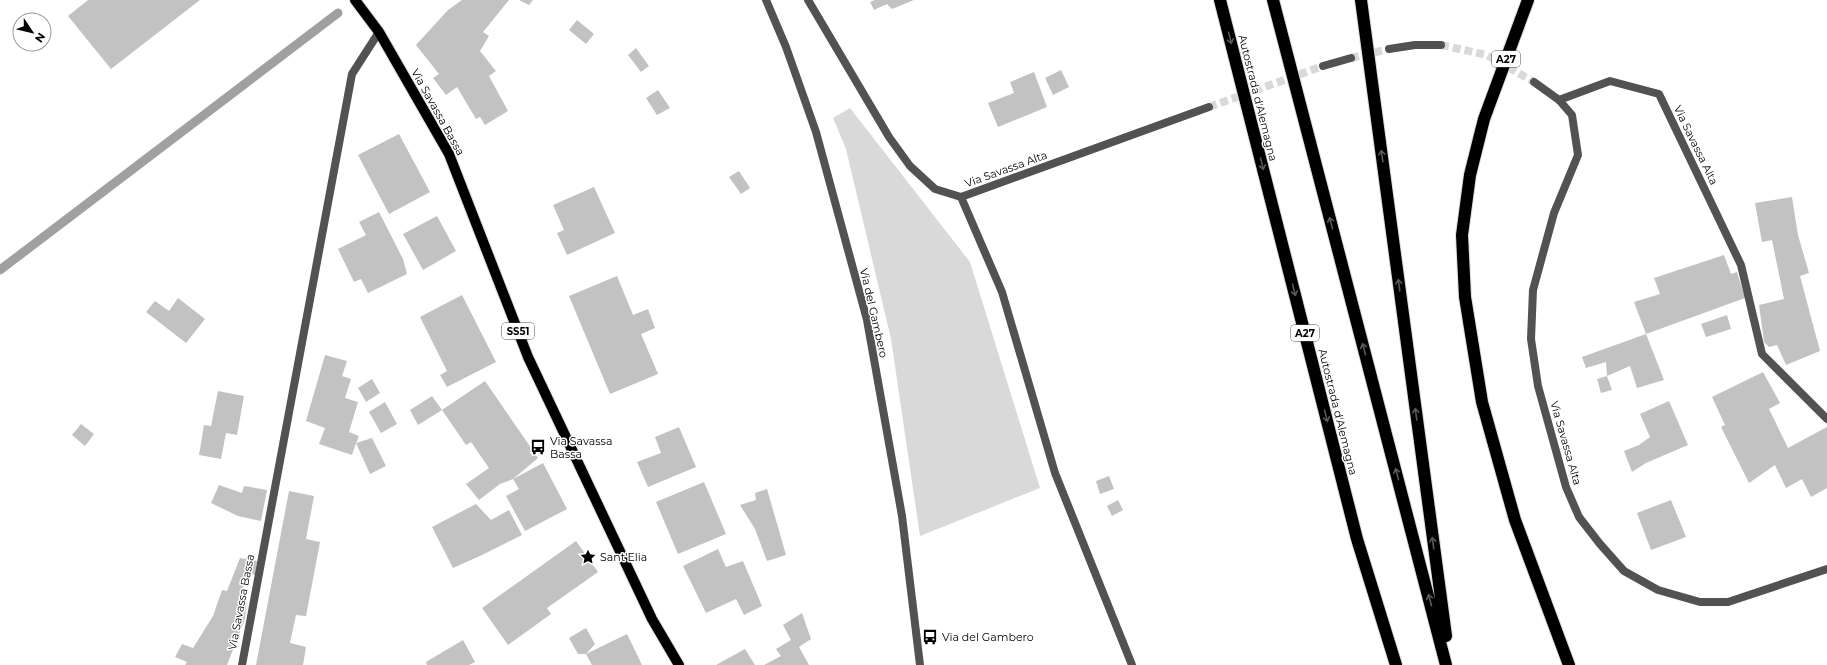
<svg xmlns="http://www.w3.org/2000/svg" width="1827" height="665" viewBox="0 0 1827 665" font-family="Montserrat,sans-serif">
  <rect width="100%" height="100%" fill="#fff"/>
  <path fill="#d9d9d9" d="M850 108 970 262 1040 488 920 536 891 339 846 149 833 118Z"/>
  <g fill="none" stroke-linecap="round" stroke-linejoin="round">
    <path stroke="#a0a0a0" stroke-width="9" d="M0 270 338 13"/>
  </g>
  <path fill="#c2c2c2" d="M88 0H200L111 69 68 16Z
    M462 0H509L483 32 489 36 480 51 496 71 489 76 508 111 485 125 480 117 476 119 457 87 446 95 433 78 439 74 416 45 448 10Z
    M519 0H533L529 5Z
    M875 0H914L892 9 887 4 874 10 870 2Z
    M577 20 594 34 586 44 569 30Z
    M636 48 649 66 641 72 628 55Z
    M1061 70 1069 87 1053 95 1045 78Z
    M1034 72 1047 107 998 127 988 103 1014 93 1010 82Z
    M658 90 670 108 657 115 646 98Z
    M399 134 430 192 389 214 358 155Z
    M739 171 750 188 741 194 729 177Z
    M594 187 615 233 567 255 557 233 564 230 553 205Z
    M1792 197 1798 235 1809 273 1800 276 1820 351 1786 365 1777 345 1769 347 1764 342 1759 305 1784 299 1772 240 1762 242 1755 203Z
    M379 212 403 259 407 274 368 293 361 279 354 282 338 249 366 235 359 222Z
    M437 216 456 251 423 270 403 234Z
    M1724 255 1731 274 1737 272 1745 298 1646 334 1664 380 1637 388 1630 366 1607 376 1606 362 1586 368 1582 357 1646 334 1634 302 1660 294 1654 278Z
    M617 276 633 315 648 309 655 328 641 334 658 374 610 394 569 296Z
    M462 295 496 362 447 387 440 375 447 371 420 317Z
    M178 298 205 319 186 343 146 312 155 301 169 311Z
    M1727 315 1731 329 1706 337 1701 324Z
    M325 355 347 361 342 376 351 379 345 398 358 402 349 432 359 436 356 443 372 438 386 466 370 474 356 443 352 455 319 444 325 428 306 421Z
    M1763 372 1780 403 1769 409 1788 448 1827 427V488L1811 497 1802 479 1786 488 1775 465 1749 483 1721 427 1725 425 1712 397Z
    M1607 376 1612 390 1601 393 1597 379Z
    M372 379 380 393 366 402 358 388Z
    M485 381 538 458 513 479 500 484 479 500 466 484 489 468 471 442 466 445 442 410Z
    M218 391 244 396 237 435 226 433 221 459 199 455 204 425 211 426Z
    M432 396 442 410 418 425 410 410Z
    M1669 401 1688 445 1646 463 1632 472 1624 451 1639 445 1650 437 1640 414Z
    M385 402 397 424 381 433 369 412Z
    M81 424 94 434 85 446 72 435Z
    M679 427 696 467 648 487 637 462 661 453 655 437Z
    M543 463 567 509 525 531 506 496 519 489 513 479Z
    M1109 476 1114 489 1100 494 1096 481Z
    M704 482 726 534 678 554 656 502Z
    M219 485 242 493 244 486 267 490 261 521 238 516 211 503Z
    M767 489 786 555 767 561 755 529 740 505 756 500 755 493Z
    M289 491 314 496 306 539 320 542 306 616 296 615 290 643 306 647 303 665H256Z
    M1118 500 1123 510 1112 516 1107 506Z
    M1671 500 1686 537 1651 550 1637 513Z
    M476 504 491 520 509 510 522 535 482 555 453 568 432 527Z
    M576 541 598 572 547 608 551 614 508 645 482 608Z
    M718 549 726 567 743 561 762 606 744 615 736 599 706 613 683 566Z
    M240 558 257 561 255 575 248 573 240 595 247 597 245 619 227 665H185L187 662 175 657 182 644 193 648 213 616 222 590 227 591Z
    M802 613 811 639 799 647 809 665H764L781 656 776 649 791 640 783 625Z
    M586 628 595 644 586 654 627 634 642 665H592L586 654H578L569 638Z
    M463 640 475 662 469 665H427L426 662Z
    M745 649 755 665H716Z"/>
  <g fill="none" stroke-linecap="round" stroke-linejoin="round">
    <path stroke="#d9d9d9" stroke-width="8" stroke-dasharray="8 4" stroke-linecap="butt" d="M1441 45 1487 55 1534 82
      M1351 58 1389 49
      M1209 107 1323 66"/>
    <defs>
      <path id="primary" d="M355 0 379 32 449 154 528 357 652 619 679 665"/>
      <path id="highway" d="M1220 0 1357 539 1396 665
        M1273 0 1446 665
        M1361 0 1446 636
        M1528 0 1484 119 1470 175 1462 235 1465 297 1482 402 1515 520 1569 665"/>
    </defs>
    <use href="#primary" stroke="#dbdbdb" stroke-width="12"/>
    <use href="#highway" stroke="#dbdbdb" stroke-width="14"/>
    <path stroke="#525252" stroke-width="8" d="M766 0 786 47 816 132 867 320 902 516 920 665
      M808 0 889 137 910 166 935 189 961 197 1209 107
      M1389 49 1415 45H1441
      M1323 66 1351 58
      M1534 82 1559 100 1572 115 1578 155 1554 213 1533 290 1531 339 1538 386 1566 487 1579 517 1600 544 1624 571 1658 590 1700 602H1728L1827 569
      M1559 100 1610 81 1659 94 1741 265 1762 354 1827 419
      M961 197 1002 292 1055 473 1132 665
      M242 665 352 74 379 32"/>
    <use href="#primary" stroke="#000" stroke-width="10"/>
    <use href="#highway" stroke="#000" stroke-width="12"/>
  </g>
  <defs><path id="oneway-shaft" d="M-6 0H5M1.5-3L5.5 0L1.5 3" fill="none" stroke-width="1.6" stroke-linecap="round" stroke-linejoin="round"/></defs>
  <g stroke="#595959">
    <use href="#oneway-shaft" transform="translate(1230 38) rotate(76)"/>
    <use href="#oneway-shaft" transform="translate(1382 156) rotate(-98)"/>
    <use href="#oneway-shaft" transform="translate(1262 164) rotate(76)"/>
    <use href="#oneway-shaft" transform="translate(1331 223) rotate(-105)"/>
    <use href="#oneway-shaft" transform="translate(1399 285) rotate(-98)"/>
    <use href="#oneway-shaft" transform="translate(1294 290) rotate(76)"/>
    <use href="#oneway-shaft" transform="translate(1364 349) rotate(-105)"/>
    <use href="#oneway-shaft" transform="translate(1416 414) rotate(-98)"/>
    <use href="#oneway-shaft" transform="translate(1326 416) rotate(76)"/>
    <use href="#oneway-shaft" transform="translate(1397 474) rotate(-105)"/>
    <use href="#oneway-shaft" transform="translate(1433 543) rotate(-98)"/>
    <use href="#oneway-shaft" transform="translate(1430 600) rotate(-105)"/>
  </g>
  <defs>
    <symbol id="bus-bare" viewBox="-9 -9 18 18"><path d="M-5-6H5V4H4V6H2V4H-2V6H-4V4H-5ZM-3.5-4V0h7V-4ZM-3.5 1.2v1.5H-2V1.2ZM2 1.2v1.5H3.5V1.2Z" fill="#000" stroke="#fff" stroke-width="2.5" paint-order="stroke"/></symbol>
    <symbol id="sight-bare" viewBox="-9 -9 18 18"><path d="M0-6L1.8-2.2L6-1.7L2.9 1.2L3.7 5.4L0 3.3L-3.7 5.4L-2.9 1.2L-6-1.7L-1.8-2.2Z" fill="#000" stroke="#fff" stroke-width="2.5" paint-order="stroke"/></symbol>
  </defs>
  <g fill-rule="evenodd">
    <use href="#bus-bare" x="527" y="436" width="22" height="22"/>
    <use href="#sight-bare" x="577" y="546" width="22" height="22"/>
    <use href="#bus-bare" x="919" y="626" width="22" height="22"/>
  </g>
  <g text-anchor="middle" stroke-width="3" stroke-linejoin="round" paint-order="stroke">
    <g fill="#fff" stroke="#4c4c4c" stroke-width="1">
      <rect x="1492" y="51" width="28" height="16" rx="3"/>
      <rect x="502" y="323" width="32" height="16" rx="3"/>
      <rect x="1291" y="325" width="28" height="16" rx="3"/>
    </g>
    <g font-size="10" font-weight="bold" fill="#000">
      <text x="1506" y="63">A27</text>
      <text x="518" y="335">SS51</text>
      <text x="1305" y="337">A27</text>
    </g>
    <g font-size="11" fill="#000" stroke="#fff">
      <text transform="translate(1258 98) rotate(76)" y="4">Autostrada d'Alemagna</text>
      <text transform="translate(438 112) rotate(61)" y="4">Via Savassa Bassa</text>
      <text transform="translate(1696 145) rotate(64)" y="4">Via Savassa Alta</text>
      <text transform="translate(1006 169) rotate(-20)" y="4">Via Savassa Alta</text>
      <text transform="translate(874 313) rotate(77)" y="4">Via del Gambero</text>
      <text transform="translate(1338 412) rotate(76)" y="4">Autostrada d'Alemagna</text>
      <text transform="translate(1566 443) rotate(74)" y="4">Via Savassa Alta</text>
      <text transform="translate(241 602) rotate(-79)" y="4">Via Savassa Bassa</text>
    </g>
    <g font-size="11" fill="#000" stroke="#fff" text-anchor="start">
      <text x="550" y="445">Via Savassa<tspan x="550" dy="13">Bassa</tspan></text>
      <text x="600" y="561">Sant'Elia</text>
      <text x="942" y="641">Via del Gambero</text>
    </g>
  </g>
  <g transform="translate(32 32) rotate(125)"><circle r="19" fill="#ffffff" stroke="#999999"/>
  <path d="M0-3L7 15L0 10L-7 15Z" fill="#000000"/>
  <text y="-6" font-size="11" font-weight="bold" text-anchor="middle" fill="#000000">N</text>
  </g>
</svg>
